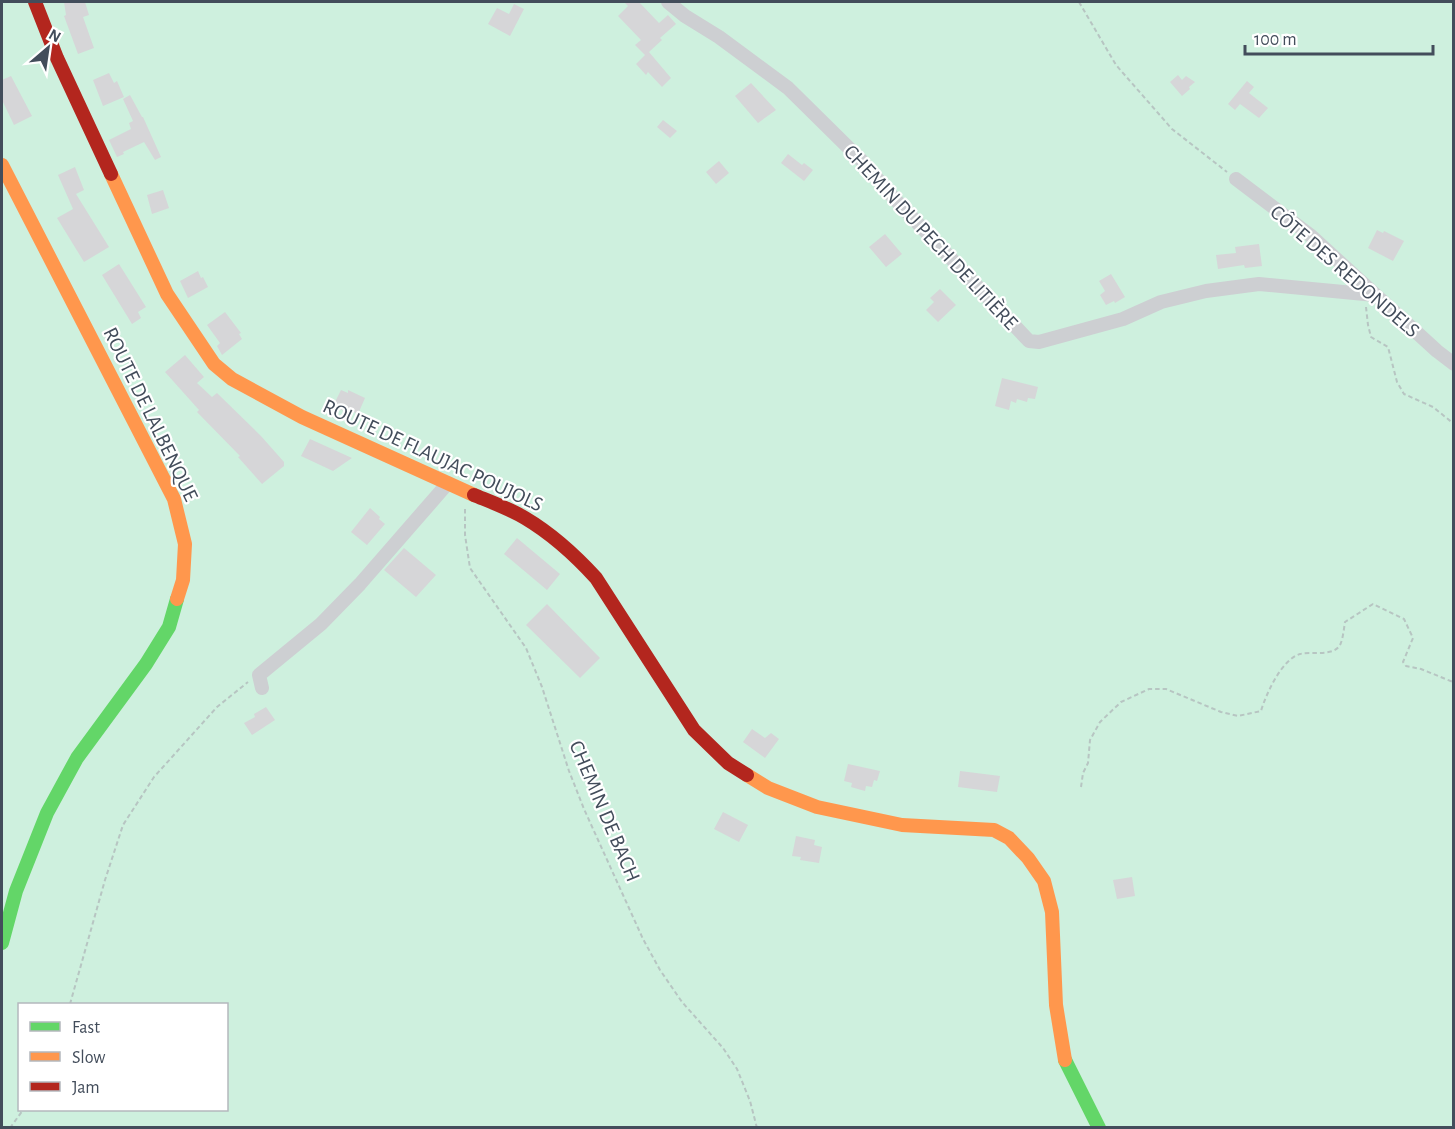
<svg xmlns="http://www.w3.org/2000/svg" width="1455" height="1129" viewBox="0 0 1455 1129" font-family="'Alegreya Sans',sans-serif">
  <rect width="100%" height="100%" fill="#eeedec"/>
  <path fill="#cef0de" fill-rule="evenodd" d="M2 2H1453V1127L2 1128ZM20 1004H226V1110H20Z"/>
  <path fill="#d6d6d8" d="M64 2H85L89 15 83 17 94 48 78 54 64 16 66 15Z
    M624 2H639L659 23 668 15 676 24 660 38 662 40 649 52 671 78 662 87 648 72 646 75 636 64 645 55 635 45 641 40 618 16 628 6Z
    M514 4 524 9 510 36 488 24 497 8 509 14Z
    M109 73 114 83 117 81 124 97 103 106 93 80Z
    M1178 75 1182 80 1186 76 1195 82 1189 87 1190 89 1182 96 1170 82Z
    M11 76 32 116 14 125 2 100V80Z
    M1247 81 1254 87 1249 93 1268 108 1259 118 1240 104 1235 110 1228 104Z
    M751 83 776 110 758 123 735 96Z
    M130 95 142 117H143L161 157 155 160 144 142 123 152 124 154 117 157 109 140 131 129 129 123 133 121 123 99Z
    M663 120 677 131 670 138 657 127Z
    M788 154 802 165 804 163 813 170 804 181 781 163Z
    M719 161 729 173 716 184 706 172Z
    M75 167 84 190 76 194 109 247 84 262 57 218 73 209 58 175Z
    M163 190 169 208 152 214 147 195Z
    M1377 230 1383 233 1384 231 1404 241 1393 261 1368 248Z
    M885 234 902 254 886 267 869 247Z
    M1259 244 1262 266 1245 268 1244 265 1218 269 1216 255 1236 253 1235 247Z
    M119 264 146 307 138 312 141 318 132 324 102 275Z
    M198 271 201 278 203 277 208 287 188 298 180 281Z
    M1111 274 1125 297 1115 303 1114 301 1106 305 1100 295 1105 291 1099 281Z
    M940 289 956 305 938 322 926 310 934 302 930 298Z
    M225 312 241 333 239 334 242 339 222 355 217 346 220 343 207 325Z
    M185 355 204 377 197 383 212 397 217 393 261 436 284 462V466L262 484 238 457 240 456 197 412 199 410 165 372Z
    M1002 378 1038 387 1035 399 1028 398 1027 402 1017 399 1016 403 1011 401 1009 410 995 406Z
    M341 390 348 393V390L365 398 358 414 347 409 346 412 333 406Z
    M310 439 352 458 333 471 301 456Z
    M370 508 380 517 379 519 385 524 367 545 351 532Z
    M517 538 560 574 547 590 504 554Z
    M404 548 436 575 416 597 384 570Z
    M547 604 600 658 580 678 526 625Z
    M266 707 275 720 252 735 244 723 255 717 254 714Z
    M752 729 765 738 771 733 779 739 765 758 743 742Z
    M848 764 880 771 877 781 874 780 872 787 866 786 865 791 851 787 852 783 844 781Z
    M960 771 1000 776 997 792 958 787Z
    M723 812 748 825 739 842 714 829Z
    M796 836 815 840 814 845 822 847 819 863 800 860 801 857 792 856Z
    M1132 877 1135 896 1117 899 1113 880Z"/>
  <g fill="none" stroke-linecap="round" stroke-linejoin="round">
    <path stroke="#b7c5c2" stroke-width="2" stroke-dasharray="4.5 3" stroke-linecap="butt" d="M1079 2 1116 65 1172 129 1227 172
      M1366 307 1368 325 1371 337 1388 347 1397 382 1404 394 1433 407 1454 424
      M465 509V535L470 568 526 648 542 687 569 771 584 809 643 939 660 970 682 1002 723 1048 737 1069 750 1101 757 1128
      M1081 787 1083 773 1088 763 1090 740 1100 722 1121 702 1149 689H1166L1221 712 1238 716 1261 711C1266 694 1282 659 1300 654 1312 651 1333 657 1340 645 1343 639 1344 628 1345 622L1373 604 1404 619 1413 638 1403 662 1406 666 1421 669 1453 682 1454 686
      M70 1004 105 880 123 825 154 777 217 707 248 682
      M10 1128 23 1110"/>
    <path stroke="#cdcfd2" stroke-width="14" d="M668 2 685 16 719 37 788 88 862 161 892 196 1029 341 1039 342 1123 319 1161 302 1206 291 1259 284 1375 295
      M1236 179 1310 235 1437 351 1454 364
      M262 688 259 675 321 624 360 584 448 483"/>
    <path stroke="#63d668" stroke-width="14" d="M2 943 16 891 47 813 77 758 146 664 169 627 177 599
      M1065 1060 1099 1128"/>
    <path stroke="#ff974d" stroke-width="14" d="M2 165 174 499 185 544 183 580 177 599
      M111 174 167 294 214 364 232 379 302 417 474 495
      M747 775 768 788 817 807 902 825 994 830 1009 838 1028 858 1044 881 1052 912 1056 1005 1065 1060"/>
    <path stroke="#b3261e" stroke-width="14" d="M35 2 57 58 111 174
      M474 495C491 502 510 509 525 518 552 534 575 555 596 578L694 730 728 763 747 775"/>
  </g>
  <g text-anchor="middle" stroke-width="4.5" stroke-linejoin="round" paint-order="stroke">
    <g font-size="21" fill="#434d5b" stroke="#fff">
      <text transform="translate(931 237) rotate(47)" y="7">CHEMIN DU PECH DE LITIÈRE</text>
      <text transform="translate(1345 271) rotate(41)" y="7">CÔTE DES REDONDELS</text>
      <text transform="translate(151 414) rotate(64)" y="7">ROUTE DE LALBENQUE</text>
      <text transform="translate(433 455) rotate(25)" y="7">ROUTE DE FLAUJAC POUJOLS</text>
      <text transform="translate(605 811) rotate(67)" y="7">CHEMIN DE BACH</text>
    </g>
  </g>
  <rect width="1455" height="1129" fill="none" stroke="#434d5b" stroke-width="6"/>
  <rect x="18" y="1003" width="210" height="108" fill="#ffffff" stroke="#b4b8bd" stroke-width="1.5"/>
  <rect x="30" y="1022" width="30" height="9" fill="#63d668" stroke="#b4b8bd" stroke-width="1.5"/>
  <text x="72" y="1033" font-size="18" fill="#434d5b">Fast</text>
  <rect x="30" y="1052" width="30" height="9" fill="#ff974d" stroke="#b4b8bd" stroke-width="1.5"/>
  <text x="72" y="1063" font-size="18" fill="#434d5b">Slow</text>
  <rect x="30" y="1082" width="30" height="9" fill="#b3261e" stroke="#b4b8bd" stroke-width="1.5"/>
  <text x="72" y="1093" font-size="18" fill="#434d5b">Jam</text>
  <g transform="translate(48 48) rotate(29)" stroke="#ffffff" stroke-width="4.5" paint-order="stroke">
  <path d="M0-4.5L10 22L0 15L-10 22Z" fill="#434d5b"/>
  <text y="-9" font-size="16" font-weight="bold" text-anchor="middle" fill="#434d5b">N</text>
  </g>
  <path d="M1245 45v9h188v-9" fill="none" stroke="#434d5b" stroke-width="3"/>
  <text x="1254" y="45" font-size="18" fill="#434d5b" stroke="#ffffff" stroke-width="4.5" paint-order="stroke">100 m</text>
</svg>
